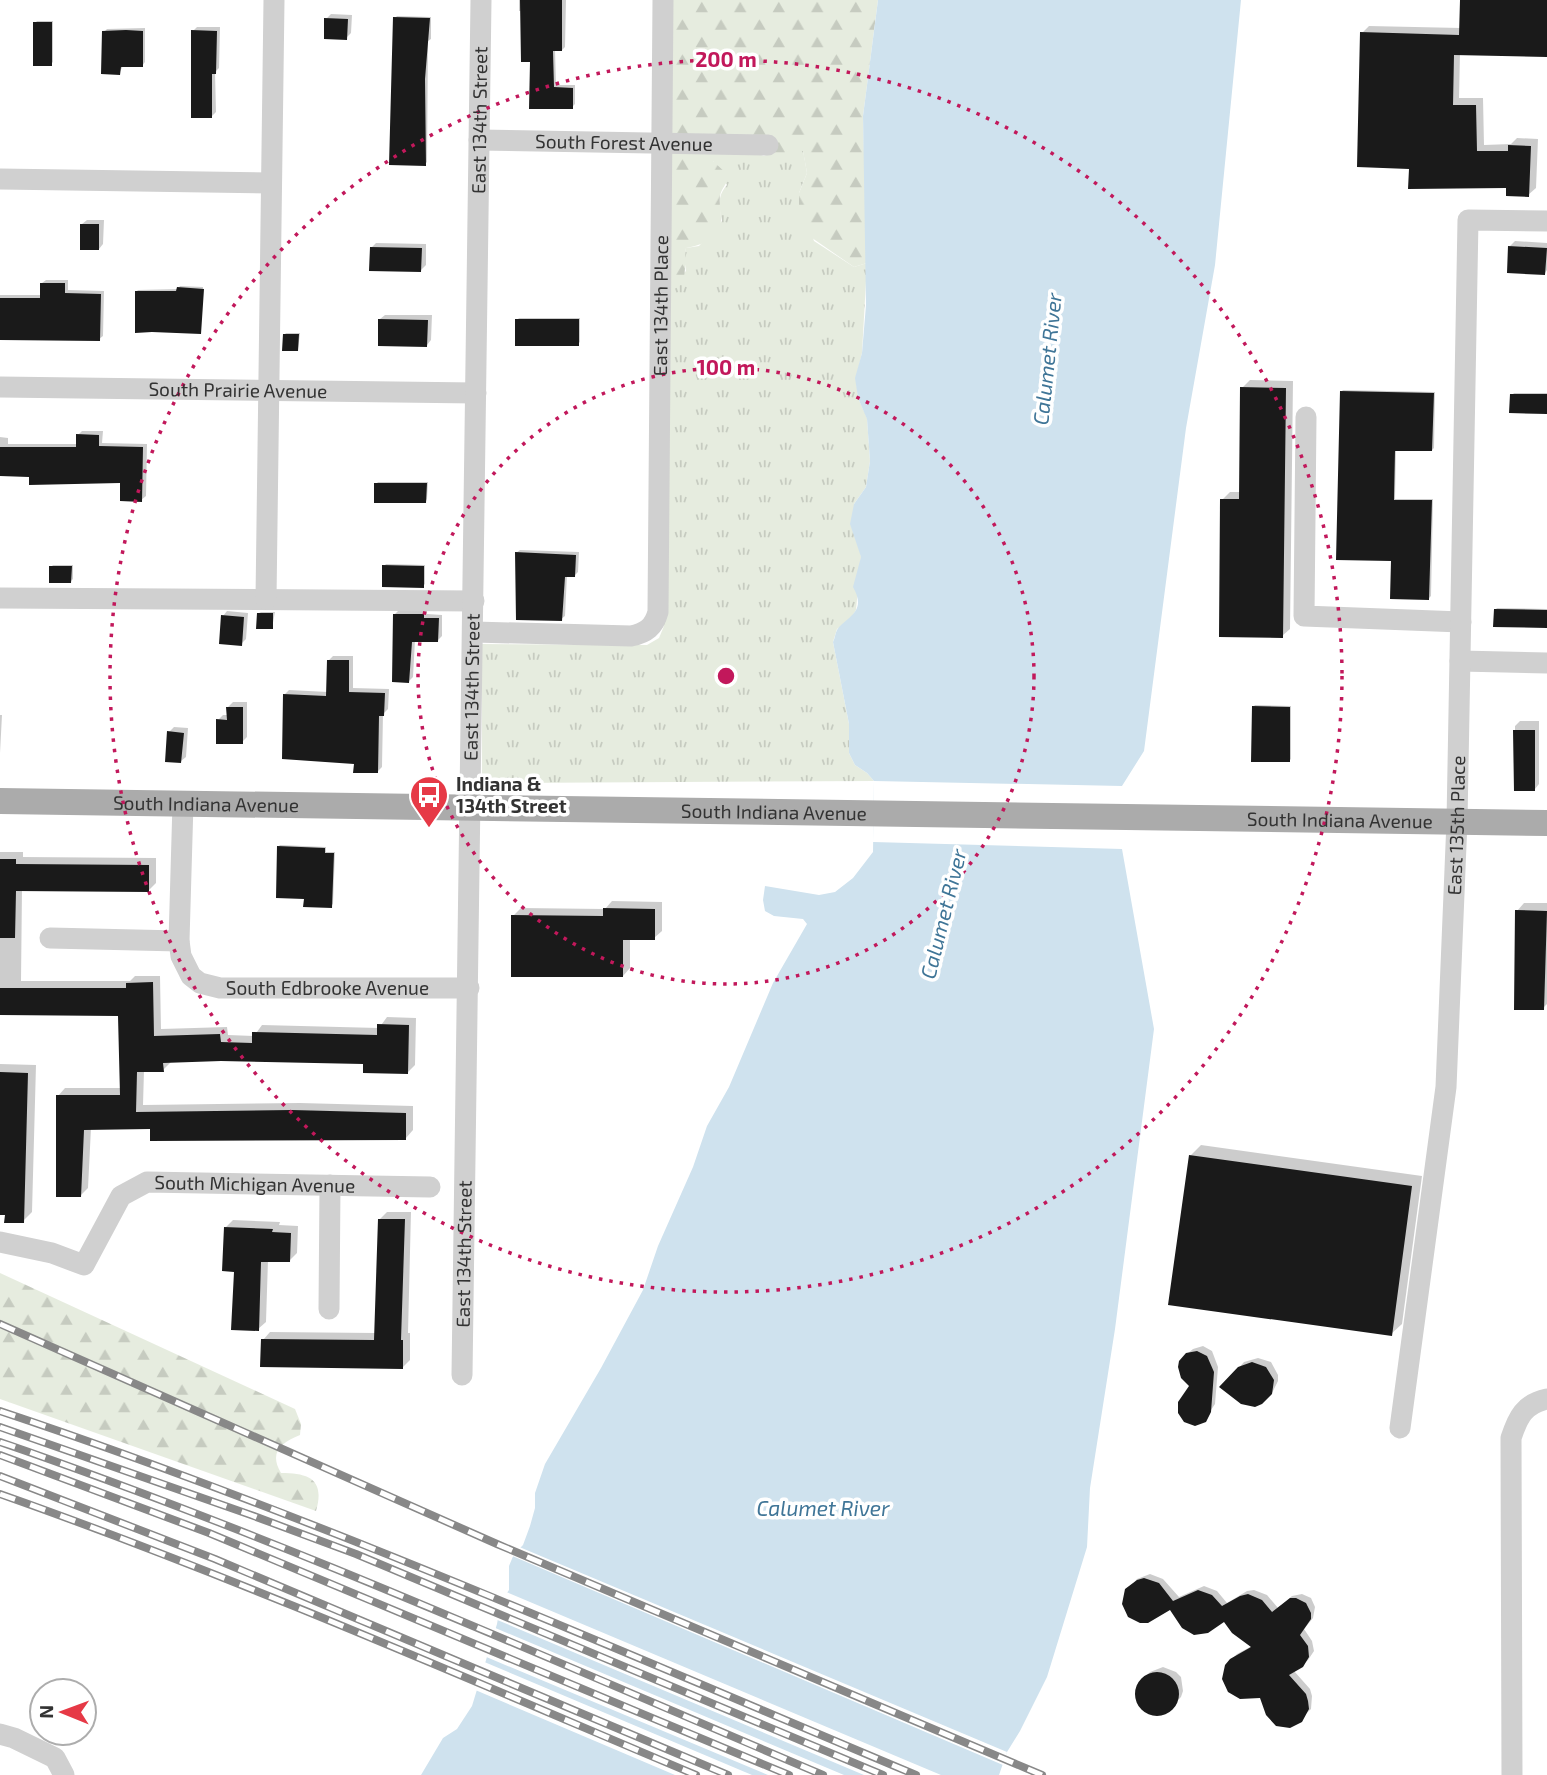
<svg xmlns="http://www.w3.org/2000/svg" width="1547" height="1775" viewBox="0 0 1547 1775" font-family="'Exo 2',sans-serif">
  <defs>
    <pattern id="grass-tufts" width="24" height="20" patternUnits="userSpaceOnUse" patternTransform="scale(1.75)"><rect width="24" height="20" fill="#e6ecdf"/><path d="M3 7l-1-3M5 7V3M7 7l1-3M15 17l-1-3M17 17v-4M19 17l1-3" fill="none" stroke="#c6cbc0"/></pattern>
    <pattern id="forest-firs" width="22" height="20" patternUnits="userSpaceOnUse" patternTransform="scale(1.75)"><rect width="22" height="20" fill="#e6ecdf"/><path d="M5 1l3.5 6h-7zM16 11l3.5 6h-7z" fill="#c6cbc0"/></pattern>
  </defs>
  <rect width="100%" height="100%" fill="#fff"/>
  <path fill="url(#grass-tufts)" d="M744 149 764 156 788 150H803L807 173 799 193 814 241 854 267 867 263 862 353 856 378 858 398 867 418 870 461 866 487 854 504 861 557 856 610 850 620 837 629 833 642 849 724V753L855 765 867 773 874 781 491 783 482 776V644L647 645 659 638 664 626 666 290 686 271 684 258 686 248 699 246 722 221C719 207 717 196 727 185L713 161V154Z"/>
  <path fill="url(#forest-firs)" d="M668 0H878L863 116 867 263 854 267 802 231 799 219V193L807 173 803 151 788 150 780 160 744 149 713 154V161L729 176C727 184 721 189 720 196 719 204 721 211 721 218 722 238 702 245 686 248 683 264 691 291 666 290Z
    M0 1273 295 1409 301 1424 300 1435C280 1443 269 1453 281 1473 310 1473 325 1480 316 1511L0 1399Z"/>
  <path fill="#cfe2ee" d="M878 0H1241L1215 265 1186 428 1144 751 1122 786V849L1154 1029 1115 1329 1090 1488 1087 1547 1047 1677 1020 1731 1007 1752 999 1775H421L443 1738 457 1729 472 1706 497 1624 501 1601 509 1590V1566L514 1554 523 1545 530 1526 535 1508V1493L545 1464 601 1368 643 1290 658 1246 693 1167 707 1126 729 1087 773 983 807 924 803 919 774 916 765 911 763 900 765 886 819 895 835 892 853 878 873 852 874 781 867 773 855 765 849 753V724L833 642C835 638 835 634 837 630 845 617 868 613 853 587L861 557 850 524 854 504 866 487 870 461 867 419 858 398 855 378 862 353 866 305 863 116Z"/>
  <path fill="#fff" d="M874 781 1122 786V849L873 842Z
    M517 1546 1007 1752 1003 1765 510 1555Z
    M504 1591 941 1775H864L495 1619 497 1600Z
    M493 1627 844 1775H768L484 1656Z
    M482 1661 752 1775H675L473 1689Z"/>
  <path fill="#0003" d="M519 0H566L565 47 562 50 555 49 556 85H575V104L572 107H531L532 60 522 11H519Z
    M1462 0H1547V55L1460 53 1459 98H1483L1484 145 1511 144 1517 138 1538 139 1536 188 1528 195 1508 186 1410 167 1362 33 1369 26 1461 28Z
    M331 14 352 15 351 33 346 38 326 19Z
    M397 16 431 17V39L428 41 427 162 425 164 395 18Z
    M37 21H53V62L51 64 35 23Z
    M197 27H220L219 68 215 72 216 112 211 117 193 31Z
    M145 28V62L142 66H123L119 73 104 32 107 29Z
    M87 220H104L103 244 99 249 82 224Z
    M1515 241 1547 243V270L1545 273 1510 246Z
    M376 243 426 244V265L421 270 371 248Z
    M46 280H68V290L104 291 103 336 99 339H0V295H42V283Z
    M180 286 203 287 200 332 136 292 138 290 178 289Z
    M385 315H432L431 340 427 345 380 319Z
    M519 318H580V342L578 344 517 320Z
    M286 333H300L298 349 284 335Z
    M1250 380 1293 381 1290 629 1282 636 1222 500 1230 492H1241L1242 388Z
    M1343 390 1435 392 1434 448 1432 450 1396 449 1395 499H1433L1431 596 1429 598 1341 392Z
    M1514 393H1547V412L1512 395Z
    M82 431H103L102 443 147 444 146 496 141 500 122 482 0 475V437L8 438V444H78V435Z
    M378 482H428L427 499 426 501 376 484Z
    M520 550 579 552 578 572 575 575H567L565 616 561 619 516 553Z
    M386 564 425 565V584L423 586 384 566Z
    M53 565H73V579L71 581 51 567Z
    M1497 608 1547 609V625L1495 610Z
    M399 610H427V614L442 615V636L437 641 415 640 413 677 409 681 395 614Z
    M227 611 248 613 246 639 241 644 223 616Z
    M261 612H275L272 628 259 613Z
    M333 656H353V688L389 689 388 709 383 714 382 767 377 772 355 762 284 695 289 690 328 692V661Z
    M233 702H247V737L242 742 218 720 223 715H228V707Z
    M1255 705 1291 706V759L1289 761 1253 707Z
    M0 715H2L0 753Z
    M1520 721H1539V784L1535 789H1515V726Z
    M174 727 188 728 186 757 181 761 169 732Z
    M280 845 326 847V852H335L333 904 331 906 305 897 278 847Z
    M0 852H23V857L156 858V883L148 891 22 889 21 981H130L135 976H160L161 1029 227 1027 228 1035 254 1036 262 1025 379 1028 387 1017 416 1018 415 1065 408 1072 365 1062 221 1060 171 1062 163 1070 144 1071 143 1105 300 1103 413 1106V1130L406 1138 152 1128H91L88 1188 80 1196 58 1096 65 1088H122L120 1014 0 1013Z
    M612 901 662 902V931L654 938H630V968L623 976 513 916 521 908 605 909Z
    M1524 903H1547V1004L1543 1008 1517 911Z
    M0 1064 36 1065 32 1212 23 1221 6 1213H0Z
    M1201 1145 1422 1176 1402 1324 1391 1334 1190 1156Z
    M387 1212H411L408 1333H410V1360L402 1368 263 1340 270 1332 376 1333 379 1220Z
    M233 1220 280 1222 279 1225 298 1226 297 1253 289 1261 268 1260 266 1322 258 1329 236 1270 226 1227Z
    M1203 1346 1212 1351 1218 1367 1215 1404 1205 1419 1191 1386 1187 1354 1193 1349Z
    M1258 1358 1271 1362 1278 1375V1381L1272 1393 1222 1387 1244 1362Z
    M1150 1574 1163 1579 1179 1597 1204 1586 1217 1591 1227 1603 1247 1591 1254 1590 1267 1595 1278 1608 1292 1596 1302 1594 1311 1598 1315 1607 1313 1618 1304 1629 1312 1641 1314 1651 1308 1660 1294 1671 1310 1689 1312 1696 1311 1709 1295 1724 1226 1665 1237 1654 1252 1646 1225 1619 1170 1608 1132 1585 1137 1579Z
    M1163 1667 1176 1672 1181 1677 1183 1691 1181 1697 1166 1712 1153 1714 1142 1709 1136 1697 1137 1690 1150 1672Z"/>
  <path fill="#1a1a1a" d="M520 0H562V51H553L554 87 573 88V109H529L530 62H521Z
    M1460 0H1547V57L1454 55 1453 105H1476L1477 151H1508V145L1531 146 1529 197 1506 196V188L1408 189 1409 169 1357 167 1360 32 1459 35Z
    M393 17 430 18 425 79 426 166 389 165Z
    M324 18 348 19 347 40 324 39Z
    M33 22H52V66H33Z
    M126 30 143 31V67H121L120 75 101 74 102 31Z
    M191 30 217 31 216 74H212V118H191Z
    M80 224H99V250H80Z
    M1508 246 1547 248 1545 275 1507 273Z
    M370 247 422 248 421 272 369 271Z
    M40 283H65V293L101 294 100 341 0 340V298H40Z
    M177 287 204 289 201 334 152 332 135 333V291H176Z
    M378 319 428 320 427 347 378 346Z
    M515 319H579V346H515Z
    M283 334H299L298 351H282Z
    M1240 387 1286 388 1283 638 1219 637 1220 499H1239Z
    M1340 391 1434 393 1432 451H1395L1394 500H1432L1429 600 1390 599 1391 561 1336 560Z
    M1510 394H1547V414L1509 413Z
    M76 434 99 435V446L143 447 142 502 120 501V483L29 485V477L0 476V447H76Z
    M374 483H427L426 503H374Z
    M515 552 576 555 575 577H565L562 621 516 620Z
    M382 565 424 566V588L382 587Z
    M49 566H72L71 583H49Z
    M1494 609 1547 610V628L1493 627Z
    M257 613H273V629H256Z
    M393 614H424V618H439L438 642H412L409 683 392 682Z
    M221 615 244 617 242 646 219 644Z
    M327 660H349V692L385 693 384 716H379L378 773H353L354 764 282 759 283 694 326 696Z
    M1252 706 1290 707V762H1251Z
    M226 707H243V744H216V719L227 720Z
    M1513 730H1535V791H1514Z
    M167 731 184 733 181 763 165 762Z
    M277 846 325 848V853H334L332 908 303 907 304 899 276 898Z
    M0 859H16V864L149 865V892L16 891 15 938H0Z
    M603 908 655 909V940H623V977H511V915L603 916Z
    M1515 910 1547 911 1544 1010H1514Z
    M153 982 154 1036 220 1034 221 1042 252 1043V1032L377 1035V1024L409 1025 408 1074 363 1073V1064L221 1061 163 1063 164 1072H137L136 1112 292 1110 406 1113V1140L150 1141V1129L84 1130 81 1197H56V1095H120L118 1016 0 1015V988H126V983Z
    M0 1072 28 1073 24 1223H4L5 1215H0Z
    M1189 1155 1412 1186 1392 1336 1168 1305Z
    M378 1219H405L401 1340H403V1369L260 1367 261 1339 374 1340Z
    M224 1227 273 1229 272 1232 291 1233 290 1262H261L259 1331 231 1330 234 1272 222 1271Z
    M1197 1351 1207 1356 1214 1372 1211 1412 1206 1422 1195 1426 1184 1422 1178 1413V1402L1189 1386 1181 1378 1178 1367 1179 1361 1186 1353Z
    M1252 1362 1266 1367 1274 1380 1272 1394 1262 1404 1255 1407 1241 1404 1219 1387 1238 1367Z
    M1144 1578 1159 1583 1173 1601 1198 1590 1212 1595 1222 1606 1240 1596 1248 1594 1262 1600 1272 1612 1290 1598H1296L1306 1603 1311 1613V1619L1300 1635 1308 1646 1309 1657 1303 1667 1289 1675 1306 1694 1308 1701 1309 1709 1302 1722 1290 1728 1276 1726 1266 1715 1260 1698 1240 1699 1228 1692 1222 1679 1225 1665 1230 1659 1251 1647 1232 1633 1224 1622 1208 1633 1194 1635 1182 1628 1170 1610 1148 1623H1140L1128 1617 1122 1604 1125 1589 1137 1580Z
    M1135 1694a22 22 0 1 1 44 0a22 22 0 1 1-44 0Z"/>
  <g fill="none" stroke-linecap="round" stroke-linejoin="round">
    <g stroke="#d0d0d0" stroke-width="21">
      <path id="s1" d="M479 140 768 145"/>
      <path d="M0 179 271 183"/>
      <path id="s2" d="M0 387 476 393"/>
      <path d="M1306 417 1304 616 1461 622"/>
      <path d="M0 598 474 601"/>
      <path d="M266 599 274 0"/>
      <path id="s3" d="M474 632 631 636C646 633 654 627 658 612L663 0"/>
      <path d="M1460 661 1547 663"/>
      <path id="s4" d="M183 803 179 941 181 956 191 976 200 983 220 988H469"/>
      <path d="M50 938 179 941"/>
      <path id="s5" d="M0 1242 52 1253 84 1265 121 1196 147 1182 430 1187"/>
      <path d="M329 1309 330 1185"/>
      <path id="s6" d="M462 1375 481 0"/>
      <path id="s7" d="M1400 1428 1446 1087 1457 821 1468 220 1547 221"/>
      <path d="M0 1734 14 1738 55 1758 64 1775"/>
      <path d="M1512 1775 1511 1438C1518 1417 1524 1404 1547 1399"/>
    </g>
    <path stroke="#ababab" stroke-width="26" id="s8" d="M0 801 1547 823"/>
    <defs>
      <path id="rail" d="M0 1324 497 1544 1042 1775
        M0 1411C312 1515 613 1648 916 1775
        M0 1427 251 1515 356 1554 883 1775
        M0 1442C280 1538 551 1660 823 1775
        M0 1455 209 1533 789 1775
        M0 1476 215 1559 728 1775
        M0 1494C236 1577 466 1678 696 1775"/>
    </defs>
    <use href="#rail" stroke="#888" stroke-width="8"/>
    <use href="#rail" stroke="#fff" stroke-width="5" stroke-dasharray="16" stroke-linecap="butt"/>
  </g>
  <g fill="none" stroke="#c2185b" stroke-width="3.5" stroke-dasharray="3.5 7">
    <circle cx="726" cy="676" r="308"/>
    <circle cx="726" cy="676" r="616"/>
  </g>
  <defs>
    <symbol id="bus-pin" viewBox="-11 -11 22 30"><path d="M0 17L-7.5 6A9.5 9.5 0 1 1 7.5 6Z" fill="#e63946" stroke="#fff"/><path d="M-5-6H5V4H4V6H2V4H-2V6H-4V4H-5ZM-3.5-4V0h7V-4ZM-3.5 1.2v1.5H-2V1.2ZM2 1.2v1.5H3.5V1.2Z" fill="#fff"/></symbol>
  </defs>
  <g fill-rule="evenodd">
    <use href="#bus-pin" x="407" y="773" width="44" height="60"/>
  </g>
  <g text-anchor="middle" stroke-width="7" stroke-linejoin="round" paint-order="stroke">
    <g font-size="19" fill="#333" stroke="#fff">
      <text dy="7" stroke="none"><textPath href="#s6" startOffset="1255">East 134th Street</textPath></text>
      <text dy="7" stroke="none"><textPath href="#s1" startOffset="145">South Forest Avenue</textPath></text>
      <text dy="7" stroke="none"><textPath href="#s3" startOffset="502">East 134th Place</textPath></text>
      <text dy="7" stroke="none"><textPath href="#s2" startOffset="238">South Prairie Avenue</textPath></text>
      <text dy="7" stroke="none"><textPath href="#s6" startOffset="688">East 134th Street</textPath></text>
      <text dy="7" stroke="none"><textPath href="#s8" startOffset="206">South Indiana Avenue</textPath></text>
      <text dy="7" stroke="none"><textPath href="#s8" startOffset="774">South Indiana Avenue</textPath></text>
      <text dy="7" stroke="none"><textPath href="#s8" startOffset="1340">South Indiana Avenue</textPath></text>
      <text dy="7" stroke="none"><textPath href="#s7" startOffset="606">East 135th Place</textPath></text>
      <text dy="7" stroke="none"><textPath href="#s4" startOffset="315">South Edbrooke Avenue</textPath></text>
      <text dy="7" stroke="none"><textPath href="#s5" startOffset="303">South Michigan Avenue</textPath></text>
      <text dy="7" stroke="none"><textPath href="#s6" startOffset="121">East 134th Street</textPath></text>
    </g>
    <g font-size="19" font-weight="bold" fill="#333" stroke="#fff" text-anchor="start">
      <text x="456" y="791">Indiana &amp;<tspan x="456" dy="22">134th Street</tspan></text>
    </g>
    <g font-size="21" font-style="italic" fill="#3f7597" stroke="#fff">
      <text transform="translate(1048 359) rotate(-84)" y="7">Calumet River</text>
      <text transform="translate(944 914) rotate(-76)" y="7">Calumet River</text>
      <text x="823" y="1516">Calumet River</text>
    </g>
  </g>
  <circle cx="726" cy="676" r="10" fill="#c2185b" stroke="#fff" stroke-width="3.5"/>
  <g font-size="21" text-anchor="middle" font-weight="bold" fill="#c2185b" stroke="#fff" stroke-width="7" stroke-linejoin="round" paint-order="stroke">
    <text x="726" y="67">200 m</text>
    <text x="726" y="375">100 m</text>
  </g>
  <g transform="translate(63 1712) rotate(271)"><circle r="33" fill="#ffffff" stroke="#adadad" stroke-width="2"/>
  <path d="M0-5L12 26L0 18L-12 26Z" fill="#e63946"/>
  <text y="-10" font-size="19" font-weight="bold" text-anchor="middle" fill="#333333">N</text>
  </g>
</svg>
